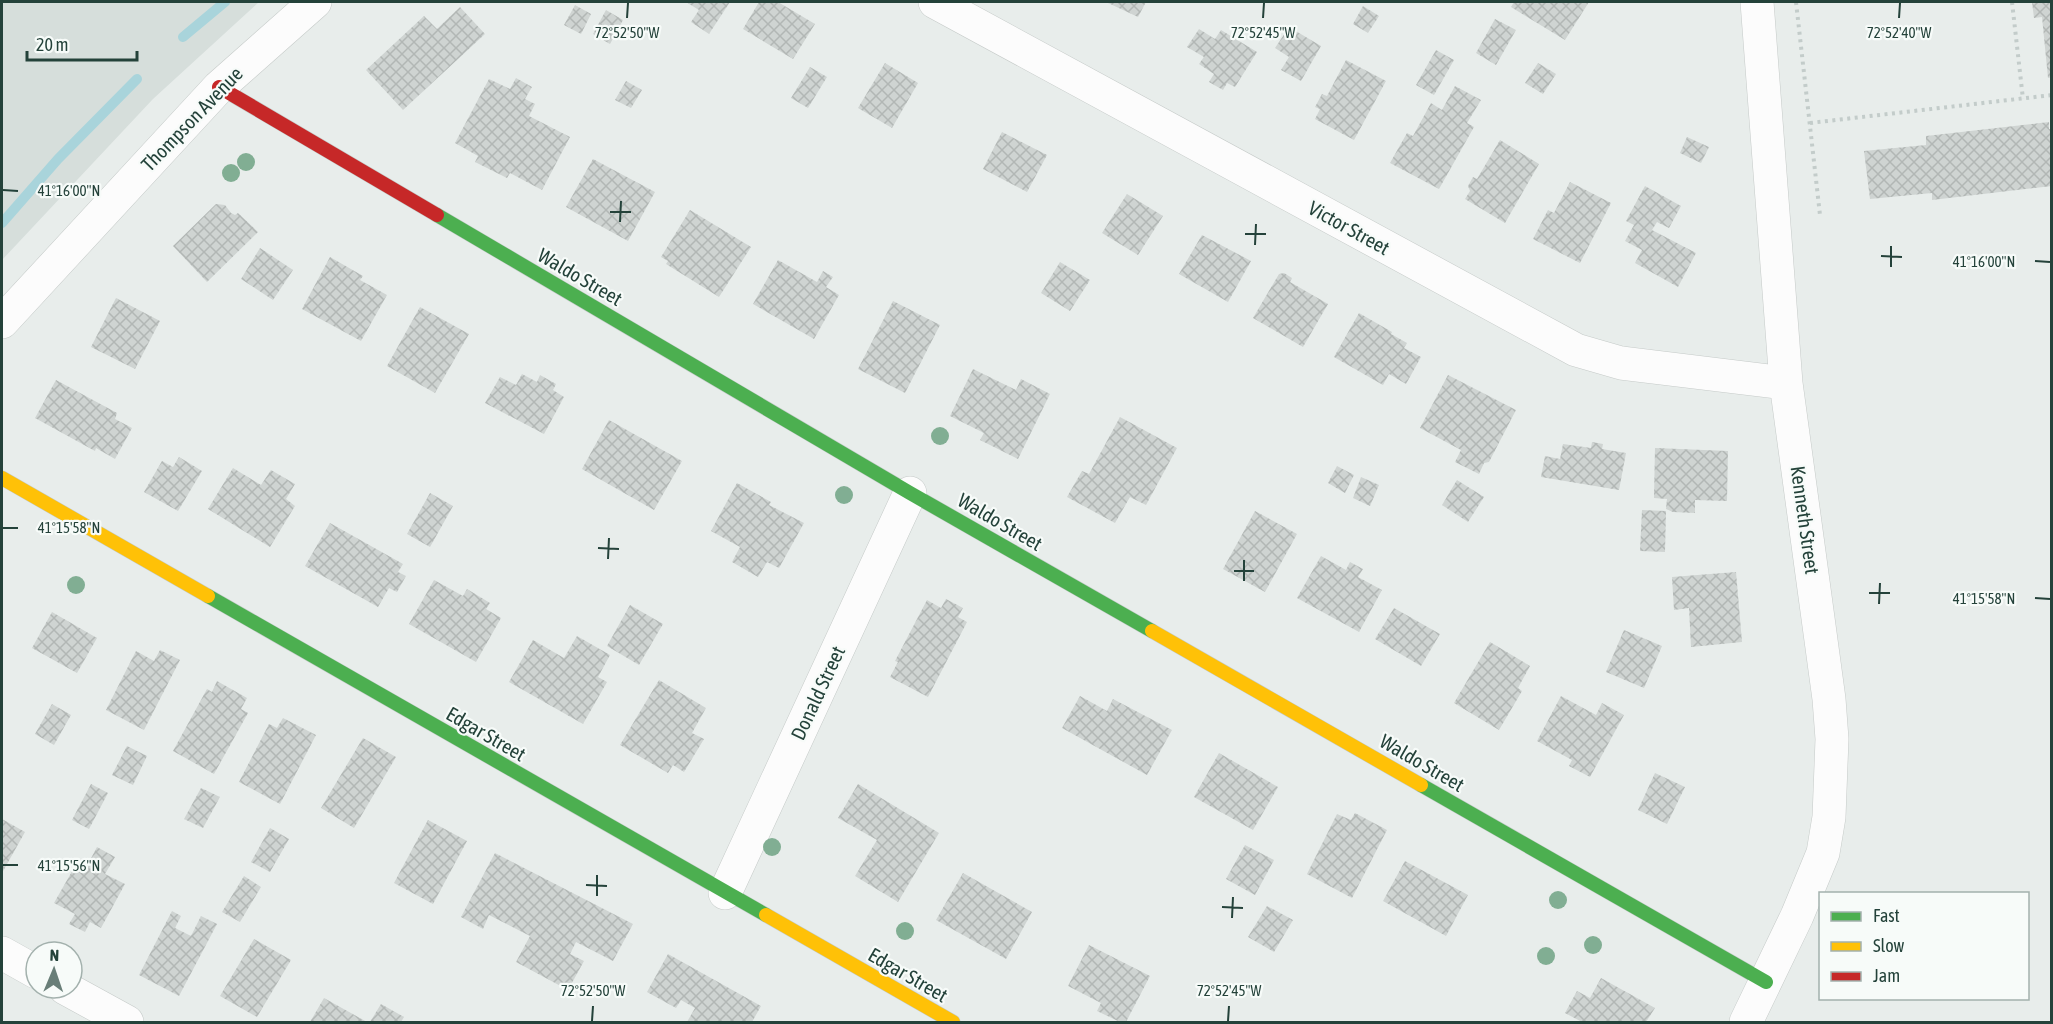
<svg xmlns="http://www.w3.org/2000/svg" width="2053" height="1024" viewBox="0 0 2053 1024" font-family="'Asap Condensed',sans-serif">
  <defs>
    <pattern id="building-cross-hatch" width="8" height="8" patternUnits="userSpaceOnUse" patternTransform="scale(1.5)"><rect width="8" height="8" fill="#cfd4d2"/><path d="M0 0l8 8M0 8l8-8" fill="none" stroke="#b2b7b5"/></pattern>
  </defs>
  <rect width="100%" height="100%" fill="#e8edeb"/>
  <path fill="#d6dedb" d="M2 2H259L153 99 2 260Z"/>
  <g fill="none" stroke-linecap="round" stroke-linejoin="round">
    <path stroke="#a9d4db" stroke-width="10" d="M183 37 225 2
      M2 223 58 159 137 79"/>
  </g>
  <path fill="url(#building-cross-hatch)" d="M686 2H730L709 34 691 22 699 10Z
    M759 2H778L815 24 793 59 743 29Z
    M1106 2H1146L1138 17Z
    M1514 2H1589L1565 40 1511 7Z
    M2032 2H2052V77L2048 78 2042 17 2034 18Z
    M575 5 591 14 581 34 564 25Z
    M1363 6 1379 16 1368 33 1353 24Z
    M460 7 485 34 403 110 366 70 424 16 437 29Z
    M606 10 623 20 610 44 593 34Z
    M1495 19 1516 30 1496 65 1476 53Z
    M1289 27 1321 46 1301 81 1281 70 1289 57 1275 48Z
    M1199 29 1215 39 1221 30 1257 52 1235 87 1227 83 1223 90 1209 82 1214 74 1199 64 1204 57 1187 47Z
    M1436 50 1454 60 1434 95 1416 85Z
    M1346 60 1386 81 1354 140 1315 119 1320 109 1315 107 1322 94 1327 96Z
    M885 63 918 83 892 128 858 108Z
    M1538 63 1556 74 1543 94 1525 83Z
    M810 67 827 77 808 108 791 98Z
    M516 78 532 87 525 99 535 104 529 116 570 137 542 190 510 173 507 178 475 162 478 156 455 143 489 79 510 89Z
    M626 81 642 90 631 108 615 100Z
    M1455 86 1481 100 1467 123 1474 127 1439 189 1390 163 1407 133 1413 136 1431 103 1442 110Z
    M2049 122V129H2052V186L1932 200V193L1870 199 1864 151 1926 145V136Z
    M1002 132 1047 155 1027 192 983 169Z
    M1687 137 1709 147 1701 163 1680 153Z
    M1500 140 1539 164 1505 223 1465 199 1470 191 1468 186 1473 177 1477 179Z
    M593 159 655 192 628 241 566 207Z
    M1570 182 1611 203 1580 263 1533 239 1548 210 1554 213Z
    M1645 186 1681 206 1669 228 1657 222 1652 230 1696 253 1678 287 1635 263 1642 250 1625 241 1634 225 1626 221Z
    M1127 194 1163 216 1138 255 1102 233Z
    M216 204 225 205 231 213 235 215 238 213 258 232 207 282 173 246Z
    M690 210 751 247 719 297 666 264 668 261 661 257Z
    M1202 235 1251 261 1228 302 1179 274Z
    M260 248 293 270 273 300 241 279Z
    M330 257 363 276 360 280 387 295 361 341 302 309Z
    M778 260 817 282 823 271 833 277 826 287 839 295 814 339 753 304Z
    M1060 262 1090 280 1070 311 1041 293Z
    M1284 273 1292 278 1290 282 1328 304 1303 347 1253 318 1279 274Z
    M116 298 160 321 135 369 91 347Z
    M893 301 940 325 905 393 858 369Z
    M420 307 469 334 435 393 387 366Z
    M1359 313 1392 332 1391 334 1407 343 1404 348 1421 357 1406 384 1389 374 1383 385 1334 357Z
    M973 369 1016 390 1021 379 1050 394 1018 459 980 440 984 433 950 416Z
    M522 374 537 382 540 375 556 384 553 390 564 397 544 434 485 403 500 377 516 385Z
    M1448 375 1516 410 1489 462 1484 463 1479 474 1455 462 1461 450 1420 428Z
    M56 380 117 413 115 419 132 428 115 459 96 448 95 451 35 418Z
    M1120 417 1177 448 1146 505 1130 497 1115 523 1067 497 1082 471 1089 474Z
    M609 420 682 461 654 510 582 469Z
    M1592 442 1603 444 1602 449 1626 453 1619 490 1541 477 1545 456 1560 459 1563 444 1591 448Z
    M1655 448 1728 451 1727 501 1695 500V513L1673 512 1666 509 1667 499 1654 498Z
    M179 457 202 471 178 511 144 492 162 461 173 467Z
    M1337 466 1354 475 1345 493 1328 483Z
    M233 468 261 485 271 470 295 484 286 499 295 506 270 547 208 509Z
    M1361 477 1379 485 1370 506 1353 498Z
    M1457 480 1484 497 1468 522 1442 505Z
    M737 483 771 502 769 505 804 523 779 568 767 562 758 577 732 562 740 547 711 531Z
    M430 493 453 506 430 547 407 534Z
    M1642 510 1666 511 1665 552 1640 551Z
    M1255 511 1297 534 1265 592 1223 569Z
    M330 523 403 564 398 572 406 576 397 592 389 588 378 607 305 566Z
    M1321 556 1346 570 1350 562 1363 569 1358 577 1382 590 1359 632 1297 598Z
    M1736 572 1742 642 1691 647 1689 608 1674 610 1672 577Z
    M434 580 463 596 467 589 490 603 486 609 501 618 476 662 409 624Z
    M946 599 963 608 958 617 967 622 928 697 890 677 898 662 895 661 927 600 941 608Z
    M630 605 663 624 639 665 607 646Z
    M1394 608 1440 634 1421 666 1375 639Z
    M52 612 97 638 77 673 32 648Z
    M1624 630 1662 646 1644 688 1606 672Z
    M577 636 610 655 598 677 607 682 583 724 509 682 533 640 564 658Z
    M1490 642 1530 666 1518 688 1522 691 1499 730 1454 703Z
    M160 650 180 660 144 730 106 710 136 651 154 661Z
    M659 680 706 708 692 733 704 739 684 772 673 765 668 773 620 745Z
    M217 681 247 698 241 709 248 713 214 774 173 751 207 689 212 692Z
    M1080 696 1107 711 1113 699 1172 730 1147 775 1062 728Z
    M1561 696 1596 715 1602 703 1624 715 1590 777 1569 766 1572 760 1537 741Z
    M52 704 71 715 54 745 35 734Z
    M283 718 316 735 280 804 239 782 269 724 277 728Z
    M363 738 396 757 354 828 321 808Z
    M127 746 147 756 133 785 112 775Z
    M1219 753 1278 787 1253 830 1194 797Z
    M1655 773 1685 787 1667 824 1638 810Z
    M91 784 108 793 89 829 72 820Z
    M858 784 939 833 898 902 855 876 877 840 838 818Z
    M201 788 220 797 203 828 184 819Z
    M1355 813 1387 830 1352 898 1307 874 1337 814 1351 820Z
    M2 819 25 832 2 873Z
    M428 820 467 841 433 904 394 883Z
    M270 828 289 839 270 872 251 862Z
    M1245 845 1274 860 1255 895 1226 879Z
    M97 847 115 857 105 874 125 884 101 928 90 922 85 932 69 924 75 914 54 903 79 859 88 864Z
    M495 853 633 924 613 961 576 942 570 954 584 961 568 990 516 962 530 936 489 915 483 929 461 917Z
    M1405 861 1468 895 1446 936 1383 901Z
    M963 873 1032 912 1006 959 936 920Z
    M244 876 261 887 240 922 222 912Z
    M1267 906 1293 920 1274 952 1248 937Z
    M172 911 181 916 175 928 191 936 201 916 217 924 179 996 139 975Z
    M254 939 291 960 257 1017 220 996Z
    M1089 945 1150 976 1126 1022H1120L1097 1011 1101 1003 1068 986Z
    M668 954 761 1006 752 1022H687L695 1008 681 1000 676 1008 647 992Z
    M1601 978 1655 1008 1646 1022H1582L1565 1013 1577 991 1590 998Z
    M324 998 367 1022H310Z
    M381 1004 404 1017 401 1022H370Z"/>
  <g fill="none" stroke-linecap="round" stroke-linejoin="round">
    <defs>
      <path id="street" d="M935 2 1576 350 1621 363 1786 383
        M2 322 219 87 315 2
        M725 893 910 493
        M2 953 36 972
        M65 988 127 1022
        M1746 1022 1797 916 1823 853 1829 817 1832 739 1829 699 1786 383 1757 2"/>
      <path id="fast" d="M437 215 910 493 1152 631
        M208 596 766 915
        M1421 785 1766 982"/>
      <path id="slow" d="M2 478 208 596
        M1152 631 1421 785
        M766 915 953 1022"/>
      <path id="jam" d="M219 87 437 215"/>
    </defs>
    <use href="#street" stroke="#c5cac8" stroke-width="34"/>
    <use href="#fast" stroke="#c3cbc8" stroke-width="15"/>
    <use href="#slow" stroke="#c3cbc8" stroke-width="15"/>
    <use href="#jam" stroke="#c3cbc8" stroke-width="15"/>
    <path stroke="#c3ccca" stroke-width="4" stroke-dasharray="3 4.5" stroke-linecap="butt" d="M1796 2 1820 215
      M2012 2 2023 99
      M1810 123 2052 95"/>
    <use href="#street" stroke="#fcfcfc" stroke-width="33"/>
    <use href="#fast" stroke="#4caf50" stroke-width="14"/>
    <use href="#slow" stroke="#ffc107" stroke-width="14"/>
    <use href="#jam" stroke="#c62828" stroke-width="14"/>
  </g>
  <g fill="#81ae93">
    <circle cx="246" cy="162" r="9"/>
    <circle cx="231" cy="173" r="9"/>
    <circle cx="940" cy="436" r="9"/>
    <circle cx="844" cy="495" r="9"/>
    <circle cx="76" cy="585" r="9"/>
    <circle cx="772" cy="847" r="9"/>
    <circle cx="1558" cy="900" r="9"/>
    <circle cx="905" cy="931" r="9"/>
    <circle cx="1593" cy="945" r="9"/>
    <circle cx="1546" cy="956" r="9"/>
  </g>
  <path fill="none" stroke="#24423a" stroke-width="2" d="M627 18 628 3M1263 18 1264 3M1899 18 1900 3M3 190 18 191M610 212H631M620 222 621 201M1245 234H1266M1255 245 1256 224M1881 256 1902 257M2035 261 2050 262M1891 267V246M3 528H18M598 548 619 549M608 559 609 538M1234 571H1254M1244 581V560M1869 593H1890M2035 598 2050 599M1879 604 1880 583M3 865H18M586 885 607 886M597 896V875M1222 907 1243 908M1232 918 1233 897M592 1021 593 1006M1228 1021 1229 1006"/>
  <g text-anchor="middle" stroke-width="4.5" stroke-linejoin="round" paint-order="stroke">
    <g font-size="20" fill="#24423a" stroke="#f7fbf9">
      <text transform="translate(192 119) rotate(-46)" y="7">Thompson Avenue</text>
      <text transform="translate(1349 228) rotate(29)" y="7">Victor Street</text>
      <text transform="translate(580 277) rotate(30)" y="7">Waldo Street</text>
      <text transform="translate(1805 520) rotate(82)" y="7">Kenneth Street</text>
      <text transform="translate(1000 522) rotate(30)" y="7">Waldo Street</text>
      <text transform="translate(818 693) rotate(-65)" y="7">Donald Street</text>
      <text transform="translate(486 734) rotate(30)" y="7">Edgar Street</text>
      <text transform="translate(1422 763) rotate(30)" y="7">Waldo Street</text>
      <text transform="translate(908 975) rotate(30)" y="7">Edgar Street</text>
    </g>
  </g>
  <g font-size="15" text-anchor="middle" fill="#24423a" stroke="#f7fbf9" stroke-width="4.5" stroke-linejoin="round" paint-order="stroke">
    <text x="627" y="38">72°52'50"W</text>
    <text x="1263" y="38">72°52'45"W</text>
    <text x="1899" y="38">72°52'40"W</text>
    <text x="69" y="196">41°16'00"N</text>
    <text x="1984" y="267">41°16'00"N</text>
    <text x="69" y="533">41°15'58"N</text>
    <text x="1984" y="604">41°15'58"N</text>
    <text x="69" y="871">41°15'56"N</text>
    <text x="593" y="996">72°52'50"W</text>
    <text x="1229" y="996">72°52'45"W</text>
  </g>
  <rect width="2053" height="1024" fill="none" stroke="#24423a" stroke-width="6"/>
  <rect x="1819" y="892" width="210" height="108" fill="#f7fbf9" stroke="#a3b1ad" stroke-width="1.5"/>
  <rect x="1831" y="912" width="30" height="9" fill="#4caf50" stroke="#a3b1ad" stroke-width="1.5"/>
  <text x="1873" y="922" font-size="18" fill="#24423a">Fast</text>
  <rect x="1831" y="942" width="30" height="9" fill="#ffc107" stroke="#a3b1ad" stroke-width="1.5"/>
  <text x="1873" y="952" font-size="18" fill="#24423a">Slow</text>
  <rect x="1831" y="972" width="30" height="9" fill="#c62828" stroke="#a3b1ad" stroke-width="1.5"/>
  <text x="1873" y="982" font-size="18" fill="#24423a">Jam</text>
  <g transform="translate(54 970) rotate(2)"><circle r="28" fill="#f7fbf9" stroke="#a3b1ad" stroke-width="1.5"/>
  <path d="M0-4.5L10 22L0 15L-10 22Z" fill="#697e78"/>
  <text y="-9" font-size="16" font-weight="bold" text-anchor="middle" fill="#24423a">N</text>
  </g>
  <path d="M27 51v9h110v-9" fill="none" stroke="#24423a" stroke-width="3"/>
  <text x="36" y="51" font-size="18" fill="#24423a" stroke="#f7fbf9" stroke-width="4.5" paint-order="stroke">20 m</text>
</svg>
